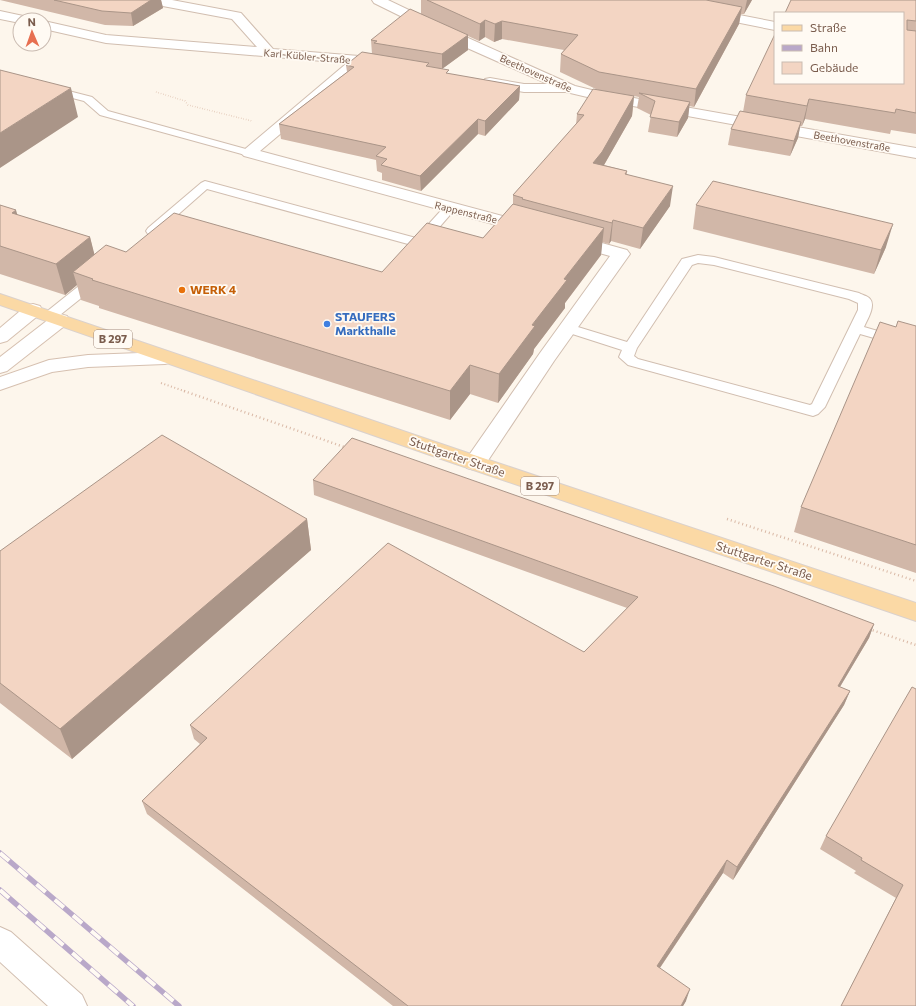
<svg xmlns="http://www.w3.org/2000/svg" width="916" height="1006" viewBox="0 0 916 1006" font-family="Commissioner,sans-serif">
  <rect width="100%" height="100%" fill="#fdf6ec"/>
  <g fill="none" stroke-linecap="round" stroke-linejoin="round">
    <defs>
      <path id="lane" d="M53 87 92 97 108 111 253 151 255 153 253 155 249 156 100 115 84 101 49 92 48 90Z
        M205 181 416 238 446 205H454L456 208 423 246 419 247 207 189 156 234H148L146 231 148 228 201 183Z
        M698 255 714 257 859 293C862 295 868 296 870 299 876 306 867 320 864 327L916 342V350L860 334 825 407 818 414 813 416 628 365 619 357 622 350 563 331 561 328 563 325 568 324 627 342 682 259ZM698 263 714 265 849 299 858 303V310L812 404 810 405 638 359 634 356 637 348 692 265Z
        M95 276 100 277 102 280 100 283 55 319H45L43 316 45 313 90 277Z"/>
      <path id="street" d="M146 0H172L241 13 273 49 359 56 388 61 390 64 388 67 383 68 362 65 260 151 532 224 534 228 532 232 526 233 244 156 241 153 244 150 347 63 106 43 44 29V21L106 35 257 47 232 19 152 4 148 3Z
        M372 0H388L457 33 575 86 600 92 916 148V158L600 100 566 92H524L485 85 483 82 485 79 490 78 524 84H548L447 39 374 3Z
        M658 0H677L698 7 775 22V30L695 14 660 3Z
        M0 11 28 17 30 20H20V23L0 19Z
        M573 235 627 250 630 254 554 361 483 468 475 470 467 468 464 463 467 458 540 353 610 256 567 244 564 240 567 236Z
        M0 927 11 932 82 995 87 1006H48L0 962Z"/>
      <path id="secondary" d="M33 304 40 306 42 310 40 314 7 341 0 343V328L26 306Z
        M60 314 67 316 69 320 67 324 7 371 0 373V357L53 316Z
        M165 352 172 354 175 358 172 362 165 364 88 367 52 372 0 390V377L49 360 88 355Z"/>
      <path id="primary" d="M0 294 465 452 916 603V621L450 462 0 305Z"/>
    </defs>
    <use href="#lane" stroke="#d1beb0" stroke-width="2"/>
    <use href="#street" stroke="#d1beb0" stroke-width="2"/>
    <use href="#secondary" stroke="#d6c0b0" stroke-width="2"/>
    <use href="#primary" stroke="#dad1cd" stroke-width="2"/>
    <path stroke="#d9b8a5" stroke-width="1.5" stroke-dasharray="0.5 2" stroke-linecap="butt" d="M156 92 185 101 188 105 252 121"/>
    <path stroke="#d9b8a5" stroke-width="2" stroke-dasharray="1 2.5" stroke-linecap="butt" d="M161 383 187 392"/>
    <path stroke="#d9b8a5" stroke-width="2.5" stroke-dasharray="1 3" stroke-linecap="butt" d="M184 391 347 448
      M727 519 916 581
      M869 629 916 645"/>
    <use href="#lane" fill="#fff" fill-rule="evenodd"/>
    <use href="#street" fill="#fff" fill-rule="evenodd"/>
    <use href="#secondary" fill="#fff" fill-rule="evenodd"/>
    <use href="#primary" fill="#fbd9a5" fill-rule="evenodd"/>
    <defs>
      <path id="rail" d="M0 853 179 1006
        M0 890 133 1006"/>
    </defs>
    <use href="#rail" stroke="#b9a8c9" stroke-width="5.5"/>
    <use href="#rail" stroke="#fffaf3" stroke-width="4" stroke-dasharray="12" stroke-linecap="butt"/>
  </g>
  <path fill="#d1b7a8" d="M0 0H161L163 8 133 26 105 25Z
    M421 0H752L744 14H741L739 24 694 107 689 106 688 118 677 137 648 132 651 115 637 108 639 97 634 96 632 116 604 165 627 171V174L670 206 640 249 611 241 609 244 602 242 601 255 565 303V308L534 349 533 354 498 403 470 394 450 420 99 308V306L81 300 77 285 65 295 0 274V205L18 215 90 237 94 255 126 252 382 272 483 238 513 204V195L576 125 577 114 598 90 560 72 561 54 564 50 502 39 494 42 485 37 479 41 468 36V50L442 69 449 74 520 86 519 100 485 136 478 134 421 191 382 180V173L377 171 376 160 281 139 279 124 347 72 346 65 372 54 371 40 421 14Z
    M916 0V134L891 130 890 134 805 119 802 126H800L798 138 790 156 728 145 731 129 743 112 746 95 903 13Z
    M696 205 886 247 874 274 693 229Z
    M916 326V573L794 532 801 507 896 327Z
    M313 480 874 624 869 638 840 687 850 691 844 705 733 880 723 873 660 968 686 1001 683 1006H393L147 814 142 801 200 744 194 739 190 725 584 652 627 608 314 495Z
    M307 519 311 550 72 759 0 703V551Z
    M916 689V1006H841L896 898 854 873 856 871 820 849 826 836Z"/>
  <path fill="#aa9588" d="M151 0H161L163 8 133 26 131 13Z
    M747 0H752L744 14Z
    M742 7 739 24 694 107 696 89Z
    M485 20V37L479 41 480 24Z
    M502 21V39L494 42 495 24Z
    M468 35V50L442 69V54Z
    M520 86 519 100 485 136V121Z
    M71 88 78 117 0 168V133Z
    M634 96 632 116 600 172 593 163Z
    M809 99 805 119 802 126 807 106Z
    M690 102 688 118 677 137 679 122Z
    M478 119V134L421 191 420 176Z
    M801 122 798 138 790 156 794 141Z
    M673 186 670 206 640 249 643 228Z
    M16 210 25 241 12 213Z
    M613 220 611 241 609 244 612 223Z
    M893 224 886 247 874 274 881 250Z
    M604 228 601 255 565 303V308L534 349 533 354 498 403 499 374 564 279Z
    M90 237 98 268 73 272 77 285 65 295 56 264Z
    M470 365V394L450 420V391Z
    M307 519 311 550 72 759 60 729Z
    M874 624 869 638 832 700 838 686Z
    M850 691 844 705 733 880 737 867Z
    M727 860 723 873 653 978 657 966Z
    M690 989 686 1001 683 1006H681Z"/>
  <path fill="#f3d5c3" stroke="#aa9588" d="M54 0H151L131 13 102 11Z
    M427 0H706L742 7 696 89 599 72 561 54 578 35 502 21 495 24 485 20 480 24Z
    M791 0H916V21L907 20V30L916 31V113L896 109 895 113 809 99 807 106 746 95 775 34V83H903V13H785Z
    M410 9 468 35 442 54 374 43 377 41 371 40Z
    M362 52 429 63 426 66 449 70 446 73 520 86 485 121 478 119 420 176 381 165 387 159 376 156 386 147 279 124 354 67 346 65Z
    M0 70 71 88 0 133Z
    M593 89 634 96 602 152 593 163 627 171 625 174 673 186 643 228 613 220 612 223 522 199 523 198 513 195 584 115 577 114Z
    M639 93 690 102 679 122 650 117 655 101Z
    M740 111 801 122 794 141 731 129Z
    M713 181 893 224 881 250 696 205Z
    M513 204 604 228 564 279 567 280 532 325 535 326 499 374 470 365 450 391 92 280 93 279 73 272 106 245 126 252 174 213 382 272 427 223 483 238Z
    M0 205 16 210 12 213 90 237 56 264 0 246Z
    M898 321 916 326V545L801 507 880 322 896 327Z
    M162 435 307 519 60 729 0 683V551Z
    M352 438 774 586 874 624 838 686 850 691 737 867 727 860 657 966 690 989 681 1006H408L142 801 207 738 190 725 388 543 584 652 638 597 313 480Z
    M912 687 916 689V1006H841L903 885 861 860 862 858 826 836Z"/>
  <circle fill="#e8710a" stroke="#fffaf3" stroke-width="1.5" cx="182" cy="290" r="4"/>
  <circle fill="#3f7fe0" stroke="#fffaf3" stroke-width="1.5" cx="327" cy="324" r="4"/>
  <g text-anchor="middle" stroke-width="3.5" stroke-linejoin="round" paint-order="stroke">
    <g font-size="10" fill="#7a5c4d" stroke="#fffaf3">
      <text transform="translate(307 56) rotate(5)" y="4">Karl-Kübler-Straße</text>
      <text transform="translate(536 73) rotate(24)" y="4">Beethovenstraße</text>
      <text transform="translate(852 141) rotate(10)" y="4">Beethovenstraße</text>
      <text transform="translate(466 212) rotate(14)" y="4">Rappenstraße</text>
    </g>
    <g fill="#fffaf3" stroke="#a28b7f" stroke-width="1">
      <rect x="94" y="330" width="38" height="18" rx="3"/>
      <rect x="521" y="477" width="38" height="18" rx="3"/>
    </g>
    <g font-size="11" font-weight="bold" fill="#7a5c4d">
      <text x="113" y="343">B 297</text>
      <text x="540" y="490">B 297</text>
    </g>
    <g font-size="12" font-weight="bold" fill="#c56008" stroke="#fffaf3" text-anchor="start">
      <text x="190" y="294">WERK 4</text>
    </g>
    <g font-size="12" font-weight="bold" fill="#366cbe" stroke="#fffaf3" text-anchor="start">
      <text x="335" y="321">STAUFERS<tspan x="335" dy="14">Markthalle</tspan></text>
    </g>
    <g font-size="12" fill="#7a5c4d" stroke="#fffaf3">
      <text transform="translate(457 457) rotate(19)" y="4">Stuttgarter Straße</text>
      <text transform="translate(764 561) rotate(18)" y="4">Stuttgarter Straße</text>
    </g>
  </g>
  <rect x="774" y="12" width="130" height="72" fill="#fffaf3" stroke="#cabbb1"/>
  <rect x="782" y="25" width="20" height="6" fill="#fbd9a5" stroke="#cabbb1"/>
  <text x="810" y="32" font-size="12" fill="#7a5c4d">Straße</text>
  <rect x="782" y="45" width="20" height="6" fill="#b9a8c9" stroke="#cabbb1"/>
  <text x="810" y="52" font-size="12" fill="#7a5c4d">Bahn</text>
  <rect x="782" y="62" width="20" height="12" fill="#f3d5c3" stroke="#cabbb1"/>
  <text x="810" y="72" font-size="12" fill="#7a5c4d">Gebäude</text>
  <g transform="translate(32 32) rotate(358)"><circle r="19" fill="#fffaf3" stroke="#cabbb1"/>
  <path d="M0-3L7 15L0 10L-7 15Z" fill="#e76f51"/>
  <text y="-6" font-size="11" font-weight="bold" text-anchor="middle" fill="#7a5c4d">N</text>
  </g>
</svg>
